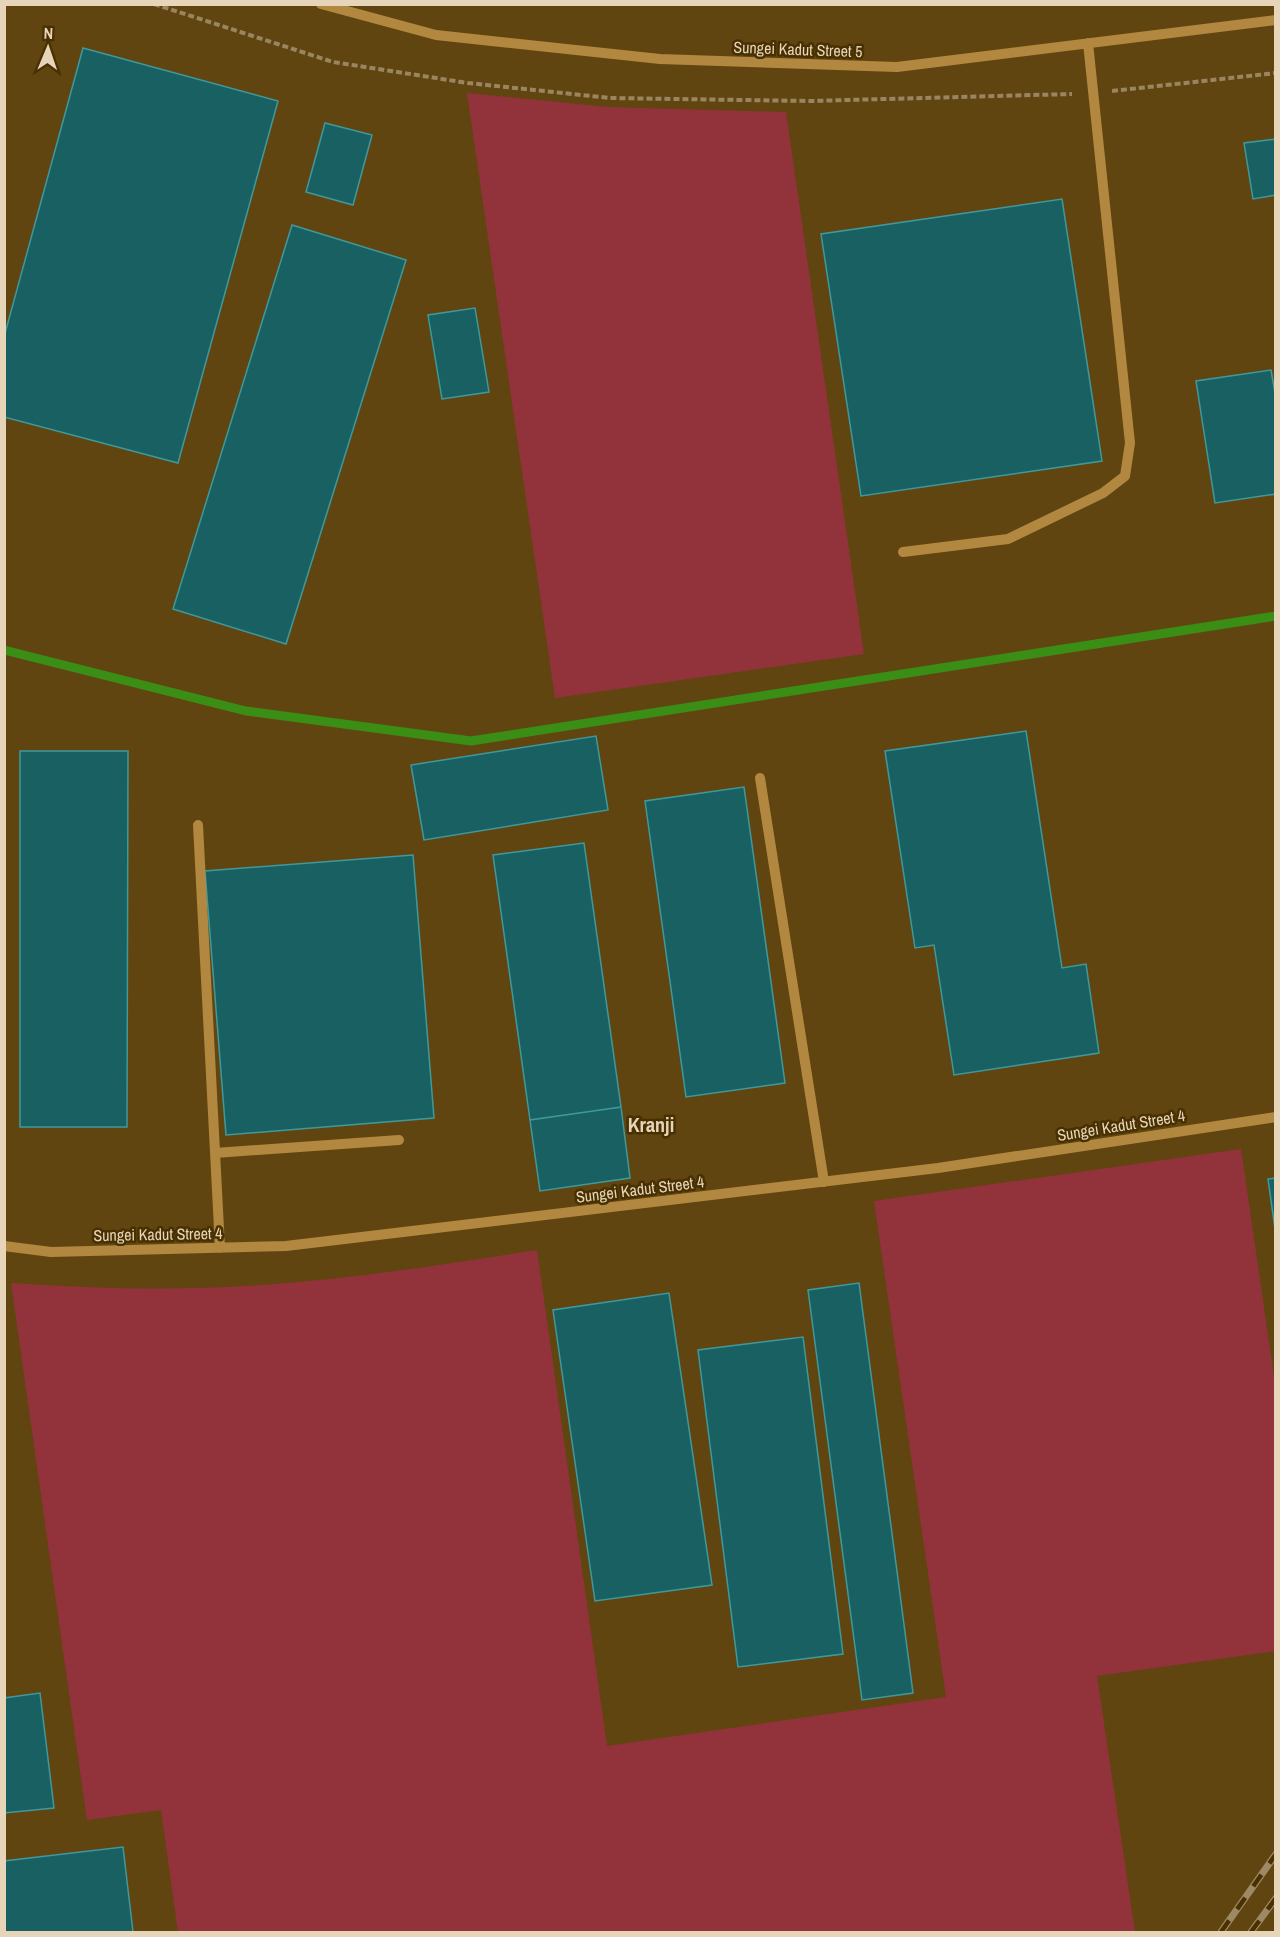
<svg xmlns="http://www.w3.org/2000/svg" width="1280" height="1937" viewBox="0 0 1280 1937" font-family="'Archivo Narrow',sans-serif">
  <rect width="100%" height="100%" fill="#533b0e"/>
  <path fill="#614511" d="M5 5H1275V1932H5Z"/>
  <path fill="#92323b" d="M467 93 607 107 786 112 864 654 555 698Z
    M1241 1149 1276 1390 1275 1651 1097 1676 1135 1932H178L161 1810 87 1820 11 1283C95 1289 177 1291 261 1285 353 1279 446 1264 537 1250L607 1746 946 1697 874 1201Z"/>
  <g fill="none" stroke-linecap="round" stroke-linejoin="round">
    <path stroke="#3b8e15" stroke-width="9" d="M4 650 246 711 471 741 1276 616"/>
  </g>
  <path fill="#186062" stroke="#3f999c" stroke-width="1.5" d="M83 48 278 101 178 463 4 417V337Z
    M325 123 372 135 353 205 306 192Z
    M1276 139V195L1253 199 1244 143Z
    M1062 199 1102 461 861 496 821 234Z
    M292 225 406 260 286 644 173 609Z
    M475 308 489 392 442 399 428 315Z
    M1271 370 1276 399V494L1215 503 1196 381Z
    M1026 731 1062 968 1086 964 1099 1053 954 1075 934 945 915 948 885 751Z
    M596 736 608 810 424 840 411 765Z
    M20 751H128L127 1127H20Z
    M744 787 785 1083 686 1097 645 801Z
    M584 843 621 1107 530 1120 493 855Z
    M413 855 434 1118 226 1135 205 871Z
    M621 1107 630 1178 540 1191 530 1120Z
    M1276 1178V1236L1268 1179Z
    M859 1283 913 1693 862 1700 808 1290Z
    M669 1293 712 1585 595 1601 553 1310Z
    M803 1337 843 1654 738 1667 698 1350Z
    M40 1693 54 1808 4 1813V1698Z
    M123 1847 133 1932H4V1861Z"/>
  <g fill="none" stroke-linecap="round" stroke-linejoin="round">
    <path stroke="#9a8560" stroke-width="4" stroke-dasharray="6 3" stroke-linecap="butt" d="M154 4 333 62 468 83 610 98 810 101 1072 94
      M1112 91 1276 73"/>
    <path stroke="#b28840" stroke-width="10" d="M321 4 436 35 660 59 897 67 1276 20
      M903 552 1008 539 1103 493 1125 476 1130 443 1088 43
      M760 778 824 1182
      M198 825 220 1248
      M215 1153 399 1140
      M4 1246 51 1252 286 1246 938 1168 1276 1117"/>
    <defs>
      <path id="rail" d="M1221 1932 1276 1854
        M1251 1932 1276 1898"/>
    </defs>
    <use href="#rail" stroke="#9e8965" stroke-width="7"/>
    <use href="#rail" stroke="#483001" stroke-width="4.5" stroke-dasharray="14" stroke-linecap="butt"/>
  </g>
  <g text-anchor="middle" stroke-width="5" stroke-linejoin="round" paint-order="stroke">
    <g font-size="16" fill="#e7d5b9" stroke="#483001">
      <text transform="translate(798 49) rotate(2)" y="6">Sungei Kadut Street 5</text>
      <text transform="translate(1121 1125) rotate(-9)" y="6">Sungei Kadut Street 4</text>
      <text transform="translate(640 1189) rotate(-7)" y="6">Sungei Kadut Street 4</text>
      <text transform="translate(158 1234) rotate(-1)" y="6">Sungei Kadut Street 4</text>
    </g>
    <g font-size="20" font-weight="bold" fill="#e7d5b9" stroke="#483001">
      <text x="651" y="1132">Kranji</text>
    </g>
  </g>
  <rect width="1280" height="1937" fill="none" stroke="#e7d5b9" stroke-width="12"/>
  <g transform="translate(48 48) rotate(2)" stroke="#483001" stroke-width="4.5" paint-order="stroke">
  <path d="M0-4.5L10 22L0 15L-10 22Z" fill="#e7d5b9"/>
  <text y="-9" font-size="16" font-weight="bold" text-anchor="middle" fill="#e7d5b9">N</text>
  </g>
</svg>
